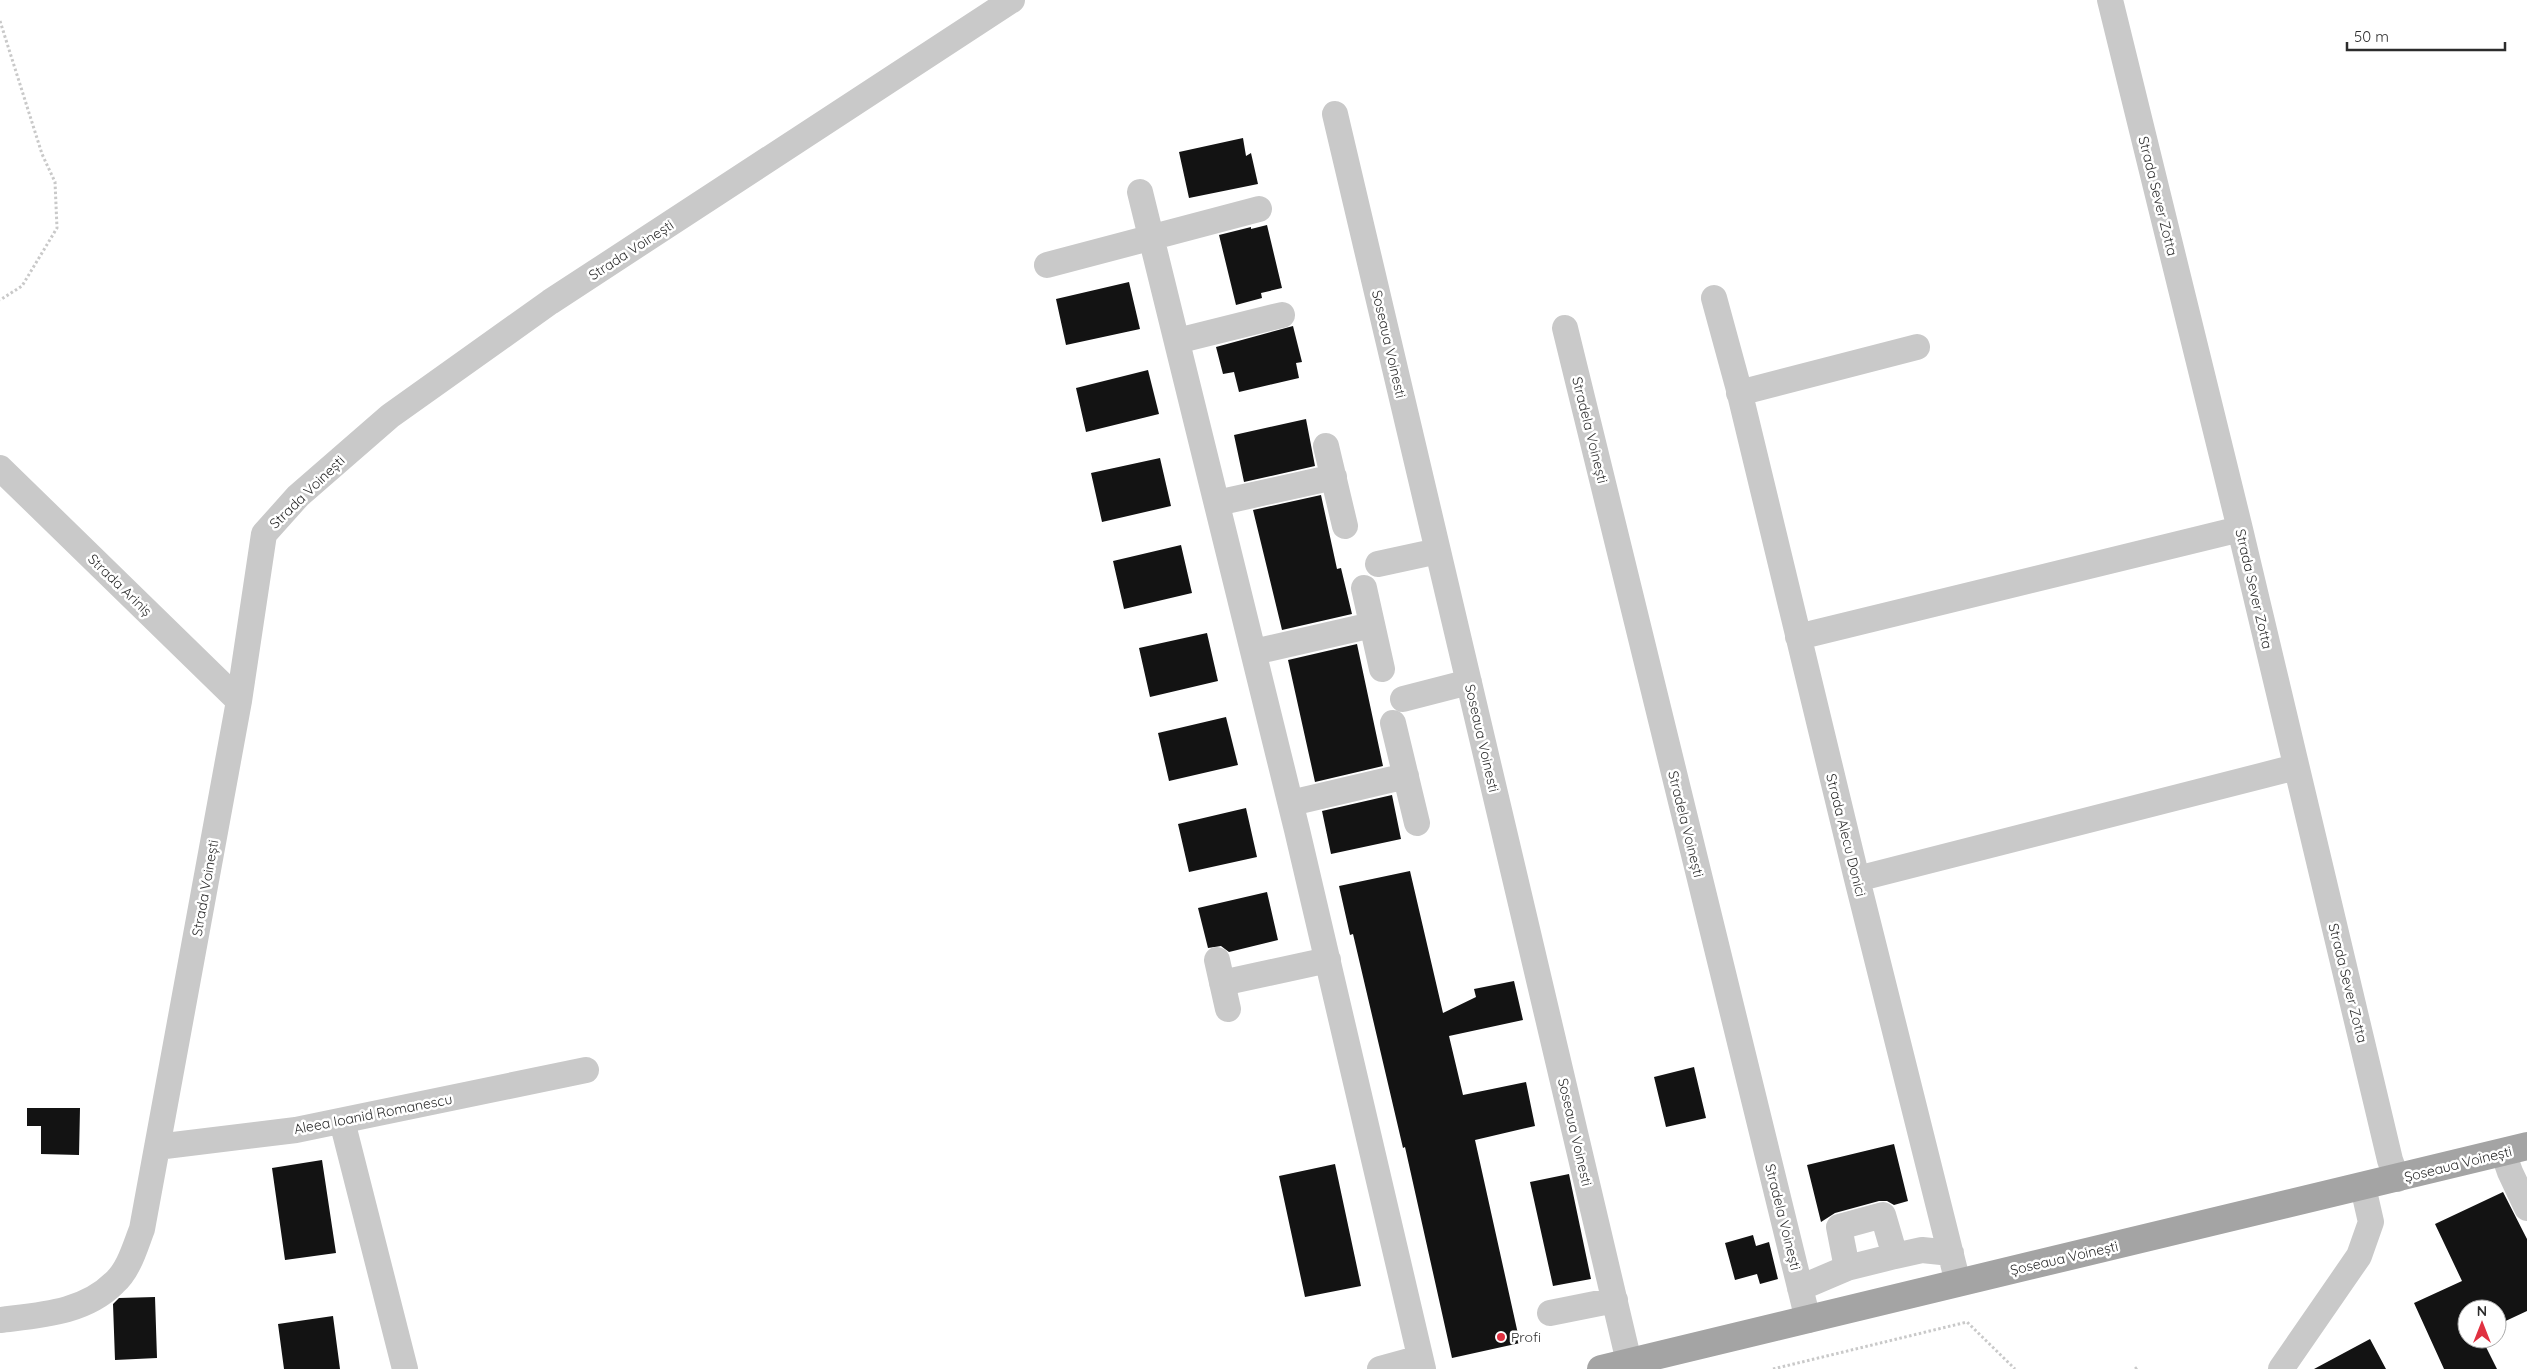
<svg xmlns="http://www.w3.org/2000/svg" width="2527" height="1369" viewBox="0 0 2527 1369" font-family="Quicksand,sans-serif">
  <rect width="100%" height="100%" fill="#fff"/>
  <path fill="#131313" d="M1243 138 1246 156 1251 153 1258 184 1189 198 1179 152Z
    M1267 225 1282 288 1261 293 1262 298 1236 305 1219 235 1251 227V229Z
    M1129 282 1140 329 1066 345 1056 299Z
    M1293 326 1302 362 1296 363 1299 378 1239 392 1234 372 1223 374 1216 347Z
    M1148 370 1159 414 1086 432 1076 388Z
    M1306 419 1315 466 1244 482 1234 435Z
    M1160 458 1171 506 1102 522 1091 473Z
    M1321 495 1337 569 1341 568 1352 614 1282 630 1253 510Z
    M1181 545 1192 593 1124 609 1113 561Z
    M1207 633 1218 681 1150 697 1139 648Z
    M1357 644 1383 766 1315 782 1288 660Z
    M1226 717 1238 765 1169 781 1158 733Z
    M1392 795 1401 839 1331 854 1322 811Z
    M1246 808 1257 857 1189 872 1178 824Z
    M1410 871 1443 1013 1476 997 1474 989 1514 981 1523 1020 1449 1036 1463 1095 1526 1082 1535 1126 1475 1140 1520 1343 1452 1358 1405 1147 1403 1148 1353 934 1350 935 1339 886Z
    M1267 892 1278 940 1229 952 1221 946 1208 948 1198 908Z
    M1694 1067 1706 1118 1666 1127 1654 1077Z
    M27 1108H80L79 1155 41 1154V1126H27Z
    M1894 1144 1908 1201 1894 1205 1887 1201H1879L1835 1213 1821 1222 1807 1165Z
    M322 1160 336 1253 285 1260 272 1168Z
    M1335 1164 1361 1286 1305 1297 1279 1176Z
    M1569 1174 1591 1279 1553 1286 1530 1182Z
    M2503 1192 2527 1239V1311L2497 1325V1309H2467V1339H2482L2497 1369H2444L2414 1303 2462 1281 2435 1224Z
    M1753 1235 1756 1246 1769 1242 1778 1279 1760 1284 1757 1274 1735 1280 1725 1243Z
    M155 1297 157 1358 115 1360 113 1304 119 1298Z
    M333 1316 340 1369H284L278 1324Z
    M2370 1339 2386 1369H2314Z"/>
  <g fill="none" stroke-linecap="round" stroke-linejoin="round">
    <path stroke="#c9c9c9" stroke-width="3" stroke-dasharray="2.5 2.5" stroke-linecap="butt" d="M0 21 42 154 55 182 57 228 22 286 0 300
      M1773 1369 1967 1322 2015 1369
      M2135 1369 2139 1366"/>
    <path stroke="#c9c9c9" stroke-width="26" d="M2110 0 2240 529 2390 1160 2397 1179
      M1335 114 1629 1362
      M1140 192 1297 830 1423 1369
      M1047 265 1259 209
      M1714 298 1738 386 1857 879 1958 1283
      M1565 328 1808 1320
      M1177 341 1282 315
      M1739 393 1917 347
      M1326 446 1345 526
      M0 468 239 701
      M1217 503 1334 477
      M1378 564 1438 551
      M1364 588 1382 669
      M1798 637 2240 529
      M1254 652 1372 625
      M1403 699 1469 682
      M1393 723 1417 823
      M1291 803 1406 776
      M1857 879 2296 767
      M1217 960 1228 1009
      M1222 983 1328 960
      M342 1121 405 1369
      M157 1147 296 1130 586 1070
      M2503 1152 2510 1172 2527 1208
      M1847 1268 1839 1227 1883 1215 1895 1256
      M1800 1288 1847 1268 1895 1256 1922 1250 1951 1253
      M1550 1313 1615 1300
      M0 1320C40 1315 84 1313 114 1283 129 1270 135 1247 142 1229L239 701 264 534 298 496 390 416 550 302 1012 0
      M1380 1369 1420 1358
      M2281 1369 2359 1256 2371 1222 2363 1187"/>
    <path stroke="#a4a4a4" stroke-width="28" d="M1601 1369 2527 1146"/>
  </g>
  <circle fill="#e03141" stroke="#fff" stroke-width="2" cx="1501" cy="1337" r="5"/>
  <g text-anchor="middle" stroke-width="5" stroke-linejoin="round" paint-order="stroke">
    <g font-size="14" fill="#2c2c2c" stroke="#fff">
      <text transform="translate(2158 196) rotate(76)" y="5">Strada Sever Zotta</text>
      <text transform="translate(631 250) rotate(-33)" y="5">Strada Voinești</text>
      <text transform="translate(1389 344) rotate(77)" y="5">Soseaua Voinesti</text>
      <text transform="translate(1590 430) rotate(76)" y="5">Stradela Voinești</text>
      <text transform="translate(307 492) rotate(-44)" y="5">Strada Voinești</text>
      <text transform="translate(120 585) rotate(44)" y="5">Strada Ariniș</text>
      <text transform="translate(2254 589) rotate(77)" y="5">Strada Sever Zotta</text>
      <text transform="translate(1482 738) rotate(77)" y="5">Soseaua Voinesti</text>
      <text transform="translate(1686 824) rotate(76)" y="5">Stradela Voinești</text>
      <text transform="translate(1846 835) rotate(76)" y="5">Strada Alecu Donici</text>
      <text transform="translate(205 888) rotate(-80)" y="5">Strada Voinești</text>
      <text transform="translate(2348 983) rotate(76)" y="5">Strada Sever Zotta</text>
      <text transform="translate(373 1114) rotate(-11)" y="5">Aleea Ioanid Romanescu</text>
      <text transform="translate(1575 1132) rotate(77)" y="5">Soseaua Voinesti</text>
      <text transform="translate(2458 1164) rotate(-14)" y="5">Șoseaua Voinești</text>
      <text transform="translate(1783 1217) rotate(76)" y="5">Stradela Voinești</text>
      <text transform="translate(2064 1258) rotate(-13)" y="5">Șoseaua Voinești</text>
    </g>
    <g font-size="14" fill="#2c2c2c" stroke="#fff" text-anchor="start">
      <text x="1511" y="1342">Profi</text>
    </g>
  </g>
  <g transform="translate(2482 1324)"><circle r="24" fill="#ffffff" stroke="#ababab"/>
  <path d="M0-4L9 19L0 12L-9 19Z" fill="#e03141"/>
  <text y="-8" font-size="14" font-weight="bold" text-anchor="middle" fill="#2c2c2c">N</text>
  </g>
  <path d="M2347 42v8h158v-8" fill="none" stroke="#2c2c2c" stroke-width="2.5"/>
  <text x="2354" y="42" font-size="15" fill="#2c2c2c" stroke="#ffffff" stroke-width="4" paint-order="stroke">50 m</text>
</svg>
